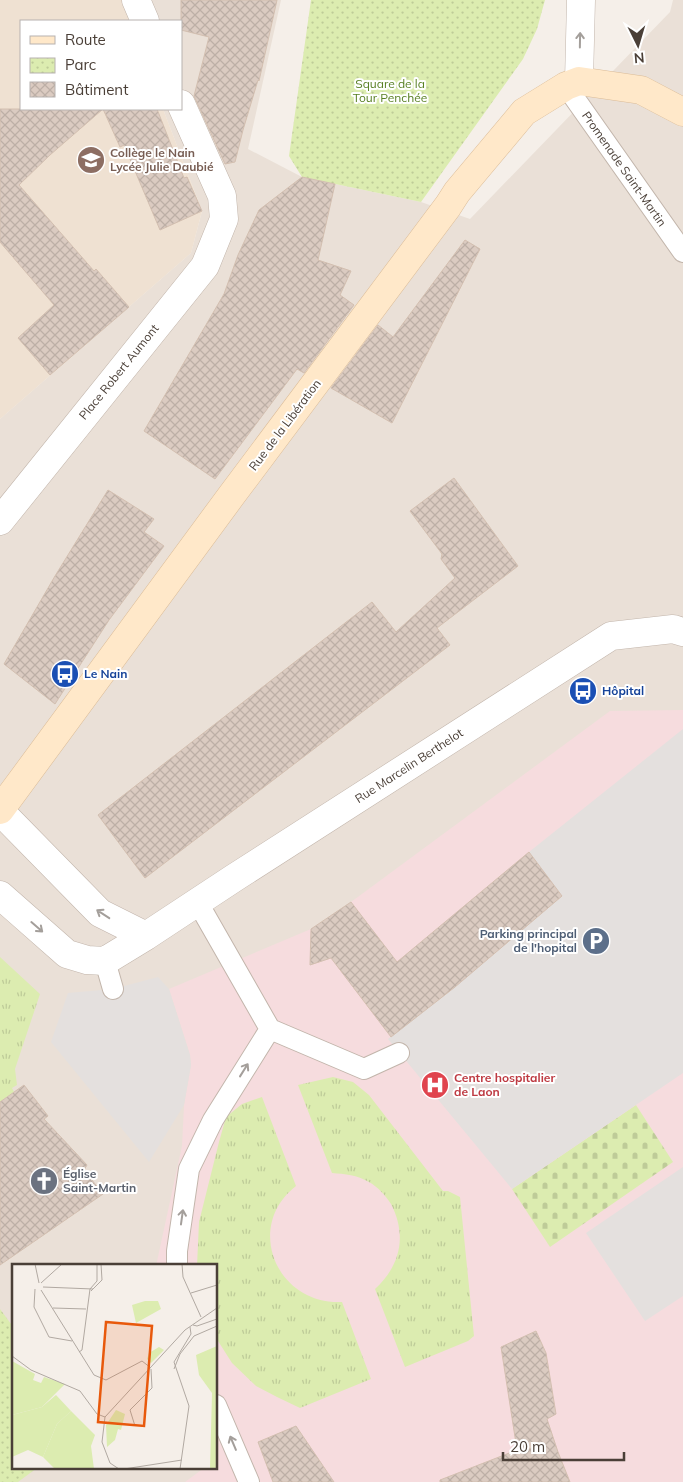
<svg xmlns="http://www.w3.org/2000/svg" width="683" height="1482" viewBox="0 0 683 1482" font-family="Mulish,sans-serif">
  <defs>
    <pattern id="grass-tufts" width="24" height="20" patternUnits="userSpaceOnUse" patternTransform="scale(1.25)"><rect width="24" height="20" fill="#dcecb0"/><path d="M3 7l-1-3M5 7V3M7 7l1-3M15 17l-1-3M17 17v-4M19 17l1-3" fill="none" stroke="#becb98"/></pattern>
    <pattern id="cemetery-stones" width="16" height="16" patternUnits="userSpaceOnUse" patternTransform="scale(1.25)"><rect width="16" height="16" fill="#dcecb0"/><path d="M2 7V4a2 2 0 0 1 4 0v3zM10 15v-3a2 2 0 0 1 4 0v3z" fill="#becb98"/></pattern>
    <pattern id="park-dots" width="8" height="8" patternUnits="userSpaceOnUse" patternTransform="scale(1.25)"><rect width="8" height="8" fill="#dcecb0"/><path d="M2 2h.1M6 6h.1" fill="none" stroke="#becb98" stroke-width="1.8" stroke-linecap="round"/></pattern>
    <pattern id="building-cross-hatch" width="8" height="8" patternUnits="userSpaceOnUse" patternTransform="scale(1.25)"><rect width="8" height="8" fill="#dbcbc1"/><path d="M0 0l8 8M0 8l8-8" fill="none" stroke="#bdafa6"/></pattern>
  </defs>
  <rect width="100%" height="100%" fill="#f5efe9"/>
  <path fill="#eae0d7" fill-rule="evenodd" d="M122 0H281L248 149 302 177 421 202 470 219 670 12 673 0H683V1482H0V419L191 253 202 211 163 109H181V21H130ZM14 1266H216V1468H14Z"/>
  <path fill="#efe1d2" d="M0 0H122L130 21H21V109H163L202 211 191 253 0 419Z"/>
  <path fill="#f6dcde" d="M683 710V1482H185L204 1468H216V1266H156L182 1146 184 1105 191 1065 190 1055 169 989 311 929 351 902 610 711Z"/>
  <path fill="url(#grass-tufts)" d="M0 957 40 994 15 1069 17 1085 12 1088 14 1092 0 1102Z
    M333 1077 353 1082 369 1095 443 1191H448L460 1197 474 1336 468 1341 405 1367 375 1289C401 1265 407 1235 391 1204 386 1196 378 1187 369 1182 357 1175 345 1174 332 1173L298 1085Z
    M262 1097 296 1186C244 1226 276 1305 342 1302L371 1379 300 1408 277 1397 256 1386 232 1363 218 1341 216 1337V1266H197L199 1222 219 1142 226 1117 242 1104Z"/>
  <path fill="url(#cemetery-stones)" d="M636 1105 673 1162 550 1247 512 1189Z"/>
  <path fill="url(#park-dots)" d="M311 0H545L537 29 523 59 421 202 302 177 289 156Z
    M0 1309 14 1328V1468H37L18 1482H0Z"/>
  <path fill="#e4e0de" d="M683 729V1073L512 1189 388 1039 455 987 562 896 529 852Z
    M158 977 169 989 190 1055 191 1065 184 1105 149 1162 51 1042 68 993 113 989Z
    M683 1167V1296L645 1321 586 1233Z"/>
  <path fill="url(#building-cross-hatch)" stroke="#d3bfb0" d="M181 0H277L259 81 258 80 243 130 235 162 225 164 194 96 209 37 181 30Z
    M0 109H157L184 178 187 177 202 211 160 230 124 145 120 147 103 109 50 155 19 185 94 271 96 269 129 307 50 375 18 338 54 305 0 242Z
    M302 177 335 184 318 260 351 271 340 295 354 305 304 373 297 369 215 479 144 431 224 294 238 255 259 210Z
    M465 240 480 249 392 423 331 388 378 325 393 337Z
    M454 478 518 566 437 628 450 645 145 878 98 815 372 602 396 632 455 578 441 559 442 554 410 511Z
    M108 490 154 519 144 532 164 546 109 620 55 704 4 664 55 576Z
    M529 852 562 896 455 987 391 1037 331 958 310 965 311 929 351 902 397 962Z
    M24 1085 48 1116 44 1119 87 1165 84 1170 103 1194 0 1265V1102Z
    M536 1331 546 1353 556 1414 547 1419 558 1452 570 1482H440V1480L517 1450 501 1347Z
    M296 1426 334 1482H273L258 1442Z"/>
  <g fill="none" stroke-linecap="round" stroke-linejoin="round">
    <defs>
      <path id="service" d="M566 86 683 252
        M198 903 270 1029 364 1069 399 1053
        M105 961 113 989
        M177 1266V1251L189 1169 213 1120 270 1029
        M216 1405 249 1482"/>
      <path id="minor" d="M136 0 145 21
        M579 81 581 0
        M0 521 205 266 224 219 222 196 181 104"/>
      <path id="tertiary" d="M0 811 100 913 146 936
        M0 895 67 954 87 960 105 961 146 936 234 878 611 636 673 629 683 632"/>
      <path id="secondary" d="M0 810 231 496 448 206 457 192 524 112 566 86 579 81 641 90 683 112"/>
    </defs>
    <use href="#service" stroke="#c2b5ab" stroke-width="22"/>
    <use href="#minor" stroke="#c2b5ab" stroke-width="29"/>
    <use href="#tertiary" stroke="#c2b5ab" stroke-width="29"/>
    <use href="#secondary" stroke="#dbbc98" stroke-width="29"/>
    <use href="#service" stroke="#fff" stroke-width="20"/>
    <use href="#minor" stroke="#fff" stroke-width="28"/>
    <use href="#tertiary" stroke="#fff" stroke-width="28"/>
    <use href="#secondary" stroke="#ffe8c9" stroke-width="28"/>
  </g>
  <defs><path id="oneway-shaft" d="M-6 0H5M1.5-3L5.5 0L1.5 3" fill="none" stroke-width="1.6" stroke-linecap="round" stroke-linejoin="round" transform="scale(1.25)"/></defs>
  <g stroke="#a49f9b">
    <use href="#oneway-shaft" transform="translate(580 40) rotate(-89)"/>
    <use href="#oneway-shaft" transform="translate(103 914) rotate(-147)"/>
    <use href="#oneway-shaft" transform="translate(37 927) rotate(41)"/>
    <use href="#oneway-shaft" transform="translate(244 1070) rotate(-58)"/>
    <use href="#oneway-shaft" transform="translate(182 1217) rotate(-82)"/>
    <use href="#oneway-shaft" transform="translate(233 1443) rotate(-113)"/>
  </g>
  <defs>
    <symbol id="school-disc" viewBox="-11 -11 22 22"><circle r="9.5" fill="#8d6e63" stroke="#fff"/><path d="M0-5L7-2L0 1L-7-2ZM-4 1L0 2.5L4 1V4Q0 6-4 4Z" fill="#fff"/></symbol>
    <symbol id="bus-disc" viewBox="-11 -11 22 22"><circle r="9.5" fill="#1a4fb4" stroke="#fff"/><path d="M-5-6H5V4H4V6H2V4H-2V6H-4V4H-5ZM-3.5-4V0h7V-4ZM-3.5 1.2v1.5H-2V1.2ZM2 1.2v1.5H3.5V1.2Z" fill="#fff"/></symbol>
    <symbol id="parking-disc" viewBox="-11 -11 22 22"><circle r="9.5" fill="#5c6f8a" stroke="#fff"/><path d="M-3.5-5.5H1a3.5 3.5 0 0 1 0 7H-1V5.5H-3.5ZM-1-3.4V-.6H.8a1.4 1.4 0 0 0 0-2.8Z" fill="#fff"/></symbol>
    <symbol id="hospital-disc" viewBox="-11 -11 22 22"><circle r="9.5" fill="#e0444e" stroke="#fff"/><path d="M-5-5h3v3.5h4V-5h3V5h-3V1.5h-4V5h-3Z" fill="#fff"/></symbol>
    <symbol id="church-disc" viewBox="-11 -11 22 22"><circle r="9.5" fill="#6b7280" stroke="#fff"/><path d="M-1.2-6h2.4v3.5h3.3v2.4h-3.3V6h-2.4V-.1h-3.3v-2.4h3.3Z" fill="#fff"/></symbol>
  </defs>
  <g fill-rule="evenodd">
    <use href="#school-disc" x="75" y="144" width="32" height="32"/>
    <use href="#bus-disc" x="49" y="658" width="32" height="32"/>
    <use href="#bus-disc" x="567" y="675" width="32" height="32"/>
    <use href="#parking-disc" x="580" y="925" width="32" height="32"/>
    <use href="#hospital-disc" x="419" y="1069" width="32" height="32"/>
    <use href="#church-disc" x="28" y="1165" width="32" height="32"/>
  </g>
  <g text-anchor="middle" stroke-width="4" stroke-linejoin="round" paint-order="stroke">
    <g font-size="12" fill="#598025" stroke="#fff">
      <text x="390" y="88">Square de la<tspan x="390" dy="14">Tour Penchée</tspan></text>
    </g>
    <g font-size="12" font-weight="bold" fill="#785e54" stroke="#fff" text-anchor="start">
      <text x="110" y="157">Collège le Nain<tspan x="110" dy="14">Lycée Julie Daubié</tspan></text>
    </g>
    <g font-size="12" fill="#4a3f37" stroke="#fff">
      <text transform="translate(624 169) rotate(55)" y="4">Promenade Saint-Martin</text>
      <text transform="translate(119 372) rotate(-51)" y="4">Place Robert Aumont</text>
      <text transform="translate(285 425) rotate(-53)" y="4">Rue de la Libération</text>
      <text transform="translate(409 766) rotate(-33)" y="4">Rue Marcelin Berthelot</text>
    </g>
    <g font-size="12" font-weight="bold" fill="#164399" stroke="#fff" text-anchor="start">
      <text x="84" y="678">Le Nain</text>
      <text x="602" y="695">Hôpital</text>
    </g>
    <g font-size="12" font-weight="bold" fill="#4e5e75" stroke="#fff" text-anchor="end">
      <text x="577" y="938">Parking principal<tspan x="577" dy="14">de l'hopital</tspan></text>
    </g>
    <g font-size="12" font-weight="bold" fill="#be3a42" stroke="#fff" text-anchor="start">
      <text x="454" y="1082">Centre hospitalier<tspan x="454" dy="14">de Laon</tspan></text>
    </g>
    <g font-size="12" font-weight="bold" fill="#5b616d" stroke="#fff" text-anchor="start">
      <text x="63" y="1178">Église<tspan x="63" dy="14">Saint-Martin</tspan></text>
    </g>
  </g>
  <g transform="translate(12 1264)">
    <rect width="205" height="205" fill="#f5efe9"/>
    <path d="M133 37H146L149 45 124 59 120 41ZM147 83 152 86 139 99 135 95 137 89ZM44 131 59 147 45 160 31 193 16 186 0 193V151L30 143Z" fill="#dcecb0"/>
    <path d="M205 82V205H198L200 129 187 111 184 91ZM0 97 23 110 21 116 29 119 32 113 53 120 30 143 0 151ZM59 147 83 171 79 182 82 205H43L31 193 45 160Z" fill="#dcecb0"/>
    <path d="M104 146 113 150 109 166 106 165 103 176 95 183 94 161Z" fill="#dcecb0"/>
    <path fill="none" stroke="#b1a9a2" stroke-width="1" d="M23 0 27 19M170 0 171 13 189 53M29 19 50 0M31 23 81 25M23 25 22 43 37 73 60 77M29 26 82 111 94 116 130 97 139 104M79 27 90 16 89 0M179 29 205 21M41 44 74 45M181 61 185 62 205 55M67 88 70 86 78 25 85 17V0M0 92 19 106 68 127 85 150 93 153 173 66 205 44M162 105 168 90 182 72 205 62M93 153 90 178 98 199 107 205M123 162 118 146 140 124 139 105M112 205 170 196M168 205 177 142 162 98 179 70 178 63"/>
    <path fill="#e8590c" fill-opacity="0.15" stroke="#e8590c" stroke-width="2.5" d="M94 58 140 62 132 162 86 158Z"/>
    <rect width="205" height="205" fill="none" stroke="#4a3f37" stroke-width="2.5"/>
  </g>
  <rect x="20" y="20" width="162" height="90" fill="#ffffff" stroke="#b7b2af"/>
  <rect x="30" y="36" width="25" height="8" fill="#ffe8c9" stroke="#b7b2af"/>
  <text x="65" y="45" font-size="15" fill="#4a3f37">Route</text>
  <rect x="30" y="58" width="25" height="15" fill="url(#park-dots)" stroke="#b7b2af"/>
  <text x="65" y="70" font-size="15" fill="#4a3f37">Parc</text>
  <rect x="30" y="82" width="25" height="15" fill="url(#building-cross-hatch)" stroke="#b7b2af"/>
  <text x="65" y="95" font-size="15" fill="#4a3f37">Bâtiment</text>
  <g transform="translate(638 45) rotate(175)" stroke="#ffffff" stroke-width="4" paint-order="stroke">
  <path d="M0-4L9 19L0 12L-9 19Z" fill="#4a3f37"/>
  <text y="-8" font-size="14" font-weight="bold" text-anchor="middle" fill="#4a3f37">N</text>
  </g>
  <path d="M503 1452v8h121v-8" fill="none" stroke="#4a3f37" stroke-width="2.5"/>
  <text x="510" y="1452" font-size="15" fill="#4a3f37" stroke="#ffffff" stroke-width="4" paint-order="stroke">20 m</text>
</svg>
